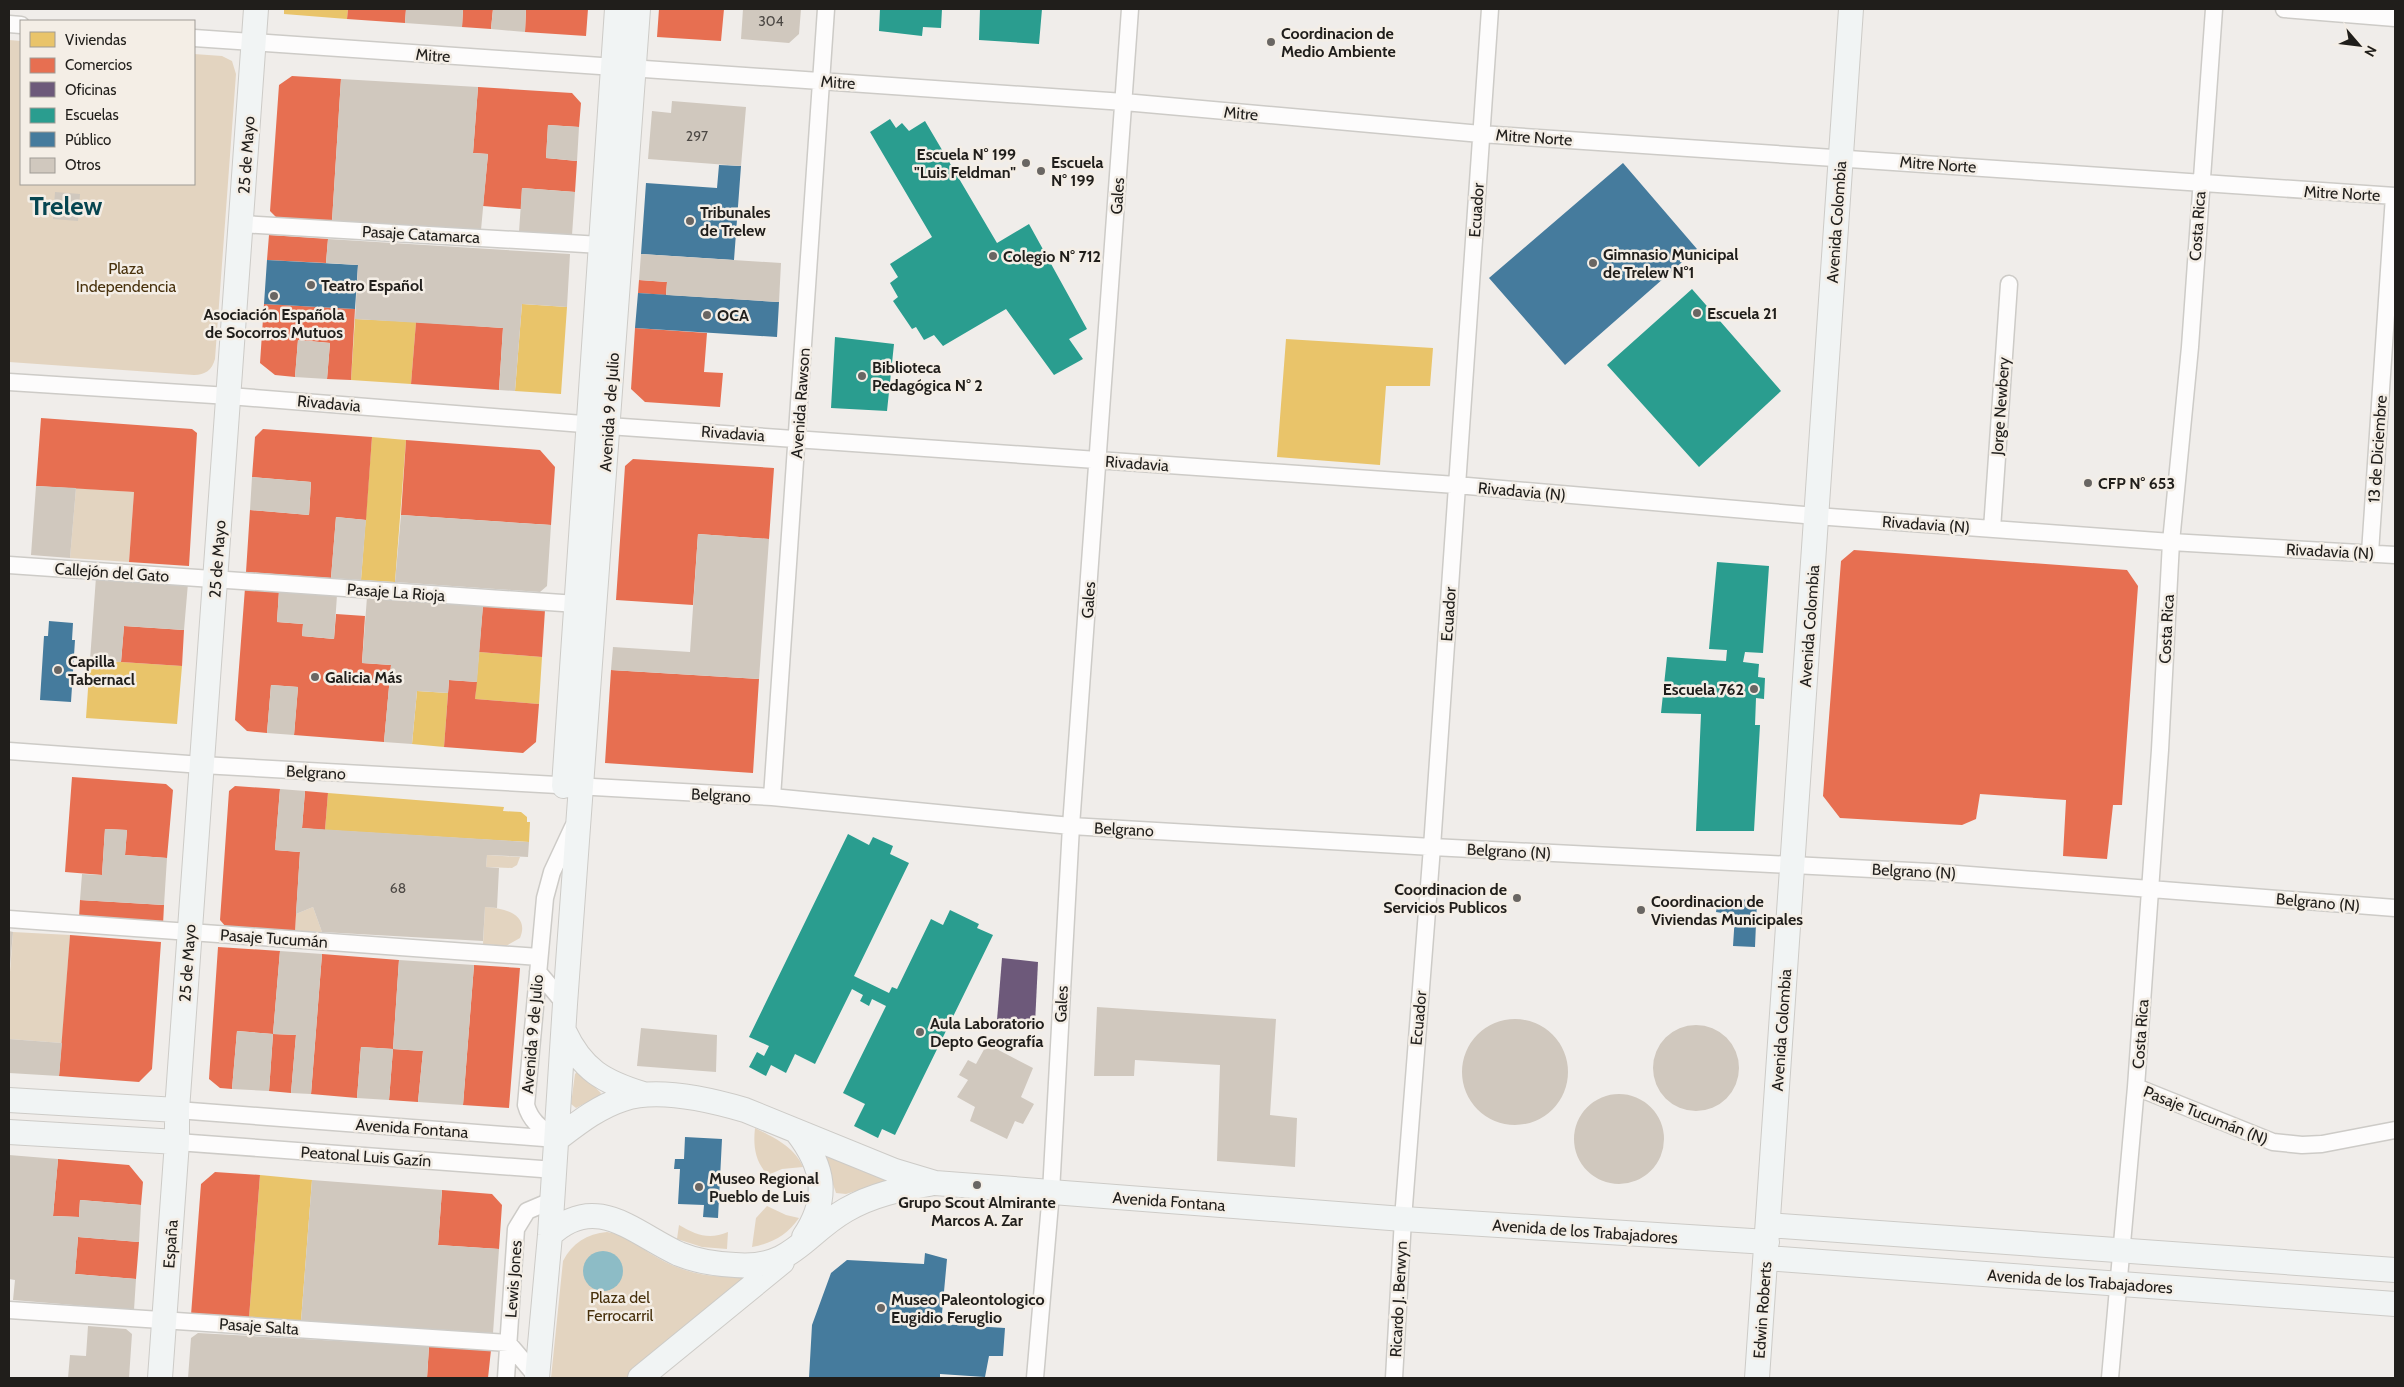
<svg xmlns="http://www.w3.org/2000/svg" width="2404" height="1387" viewBox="0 0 2404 1387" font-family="Cabin,sans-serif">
  <rect width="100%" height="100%" fill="#f0edea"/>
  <path fill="#e3d4c0" d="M9 40 21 41V184H194V54L222 56 232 61 236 74 215 359C212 370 205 375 194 375L9 362Z
    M76 488 134 492 129 562 70 558Z
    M487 855 520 857 517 865 512 868 486 867Z
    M313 907 322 932 295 931 296 914Z
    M485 907C504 908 530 914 520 938L506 946 483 944Z
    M13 932 70 935 62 1043 9 1039V985Z
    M578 1071 601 1093 599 1096 576 1108 571 1104 575 1074Z
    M755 1128C773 1137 795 1147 803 1167L782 1169 768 1175C755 1162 753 1146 755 1128Z
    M831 1155 859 1170 891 1180 846 1194 836 1193 825 1160 826 1156Z
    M767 1206 786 1215 799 1218C787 1235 773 1243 752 1247L756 1218Z
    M679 1225C696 1235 709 1240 728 1232L727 1249 702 1247 677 1239Z
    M607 1232C628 1235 640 1248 658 1258 685 1274 723 1282 753 1272L630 1378H551L563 1261C572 1243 587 1234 607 1232Z"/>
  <path fill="#8dbcc6" d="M583 1271a20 20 0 1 1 40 0a20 20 0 1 1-40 0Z"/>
  <path fill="#e9c46a" d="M284 9H348L347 19 284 14Z
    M522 304 567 307 561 394 515 391Z
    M355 319 416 322 411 384 351 380Z
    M1286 339 1433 348 1430 386H1386L1380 465 1277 457Z
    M372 437 406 440 395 582 361 580Z
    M479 652 542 657 539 704 475 699Z
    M90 660 182 666 177 724 86 718Z
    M417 691 448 693 444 747 412 744Z
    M328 793 504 807 503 811 521 812 527 817V822H530L529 842 325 830Z
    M260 1175 312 1180 301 1321 249 1318Z"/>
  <path fill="#e76f51" d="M348 9H406L405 23 347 19Z
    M463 9H493L491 29 462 27Z
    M526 9H588L586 36 525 32Z
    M659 9H724L721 41 657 37Z
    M292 76 341 79 332 221 277 218 270 211 279 85Z
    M478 87 572 93 581 103 579 127 548 125 546 158 577 161 575 192 522 188 521 209 483 206 488 154 473 153Z
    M269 235 328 239 326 263 267 260Z
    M639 280 667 282 666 295 638 293Z
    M264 304 355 309 351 380 327 379 330 343 298 340 295 377 275 375 260 363Z
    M416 322 503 328 499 390 411 384Z
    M635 328 707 333 704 372 723 373 720 407 645 402 631 389Z
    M41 418 192 429 197 433 189 566 129 562 134 492 36 486Z
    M263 429 372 437 366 520 336 517 331 578 246 572 250 510 309 515 311 482 252 477 255 437Z
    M406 440 540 450 555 467 551 525 401 515Z
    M633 459 774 468 769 539 698 534 693 605 616 600 625 466Z
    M1854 550 2127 570 2138 586 2122 805H2113L2107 859 2063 856 2066 800 1980 794 1976 819 1962 825 1840 818 1823 796 1841 561Z
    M245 588 279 591 277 622 303 624 302 636 334 639 336 614 365 616 362 663 391 665 384 742 294 735 298 687 271 685 267 733 247 731 235 720Z
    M483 605 545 610 542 657 479 652Z
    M124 626 184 630 182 666 121 662Z
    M611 670 759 679 753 773 605 763Z
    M449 680 477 682 475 699 539 704 536 742 523 753 444 747Z
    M72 777 166 784 173 790 167 858 125 855 127 830 105 829 102 875 65 872Z
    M235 786 280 789 275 850 300 852 295 931 226 927 220 920 229 791Z
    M305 791 328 793 325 830 302 828Z
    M80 900 164 905 163 925 79 919Z
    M70 935 161 942 152 1069 139 1082 59 1076Z
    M218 947 280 951 273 1034 237 1031 232 1089 220 1088 209 1079Z
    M322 954 399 960 393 1049 361 1047 357 1098 311 1094Z
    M474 965 520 968 509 1108 463 1105Z
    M273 1034 296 1035 291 1093 269 1091Z
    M393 1049 423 1051 418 1102 389 1100Z
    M58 1159 129 1165 143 1182 141 1205 80 1200 79 1217 53 1216Z
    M215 1172 260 1175 249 1318 191 1315 201 1184Z
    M442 1190 492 1194 502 1205 499 1249 438 1245Z
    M78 1237 139 1242 136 1279 75 1274Z
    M429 1346 491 1350 488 1378H427Z"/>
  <path fill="#6d597a" d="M1002 958 1038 962 1035 1024 997 1020Z"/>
  <path fill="#2a9d8f" d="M880 9H942L941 28 923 27 922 36 879 31Z
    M980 9H1042L1039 44 979 40Z
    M890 119 896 128 902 123 909 131 925 121 997 243 1029 224 1087 329 1069 339 1083 359 1054 375 1006 309 943 346 934 335 924 340 916 327 912 329 893 301 898 297 890 283 898 277 890 264 932 237 870 132Z
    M1692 289 1781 391 1699 467 1607 365Z
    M835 337 894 344 887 411 831 408Z
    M1717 562 1769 566 1763 653 1745 652 1743 662 1759 664 1758 677 1765 678 1764 699 1756 698 1755 725H1760L1754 831H1696L1701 714 1661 713 1667 657 1726 661 1727 650 1709 649Z
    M848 834 869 845 873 837 893 846 890 854 909 863 854 976 889 993 892 987 897 989 931 919 943 925 950 910 979 924 977 928 993 935 895 1135 882 1129 878 1138 854 1126 865 1104 843 1093 886 1006 872 999 869 1006 860 1001 863 995 852 989 815 1064 795 1054 786 1073 771 1065 766 1076 749 1067 757 1052 764 1056 769 1046 749 1037Z"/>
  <path fill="#457b9d" d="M1623 163 1697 249 1565 365 1489 278Z
    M719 165 741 166 734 260 641 254 646 183 717 188Z
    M267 260 358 265 355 309 264 304Z
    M638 293 779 302 777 337 635 328Z
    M49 621 73 623 72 640H75L71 702 40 700 44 636H48Z
    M1718 899 1757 900 1755 947 1733 946 1735 915 1716 912Z
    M685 1137 722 1139 718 1218 703 1217 704 1205 678 1204 680 1169H674L675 1159H684Z
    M925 1253 947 1259 941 1324 1005 1328 1003 1356H989L985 1377 940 1374V1378H809L812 1325 831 1273 847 1260 924 1264Z"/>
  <path fill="#d0c8be" d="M406 9H463L462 27 405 23Z
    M493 9H526L525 32 491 29Z
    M743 9H801L799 34 789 43 741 39Z
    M341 79 478 87 473 153 488 154 481 230 332 221Z
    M672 101 746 107 741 166 648 159 652 111 671 113Z
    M548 125 579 127 577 161 546 158Z
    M522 188 575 192 572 235 519 232Z
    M55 192 80 194 78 221 53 219Z
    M328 239 570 254 567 307 522 304 515 391 499 390 503 328 355 319 358 265 326 263Z
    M641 254 781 263 779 302 666 295 667 282 639 280Z
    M298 340 330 343 327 379 295 377Z
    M252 477 311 482 309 515 250 510Z
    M36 486 76 488 70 558 31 555Z
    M401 515 551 525 547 586 540 592 395 582Z
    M336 517 366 520 361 580 331 578Z
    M698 534 769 539 759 679 611 670 613 647 690 652Z
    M96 577 188 583 184 630 124 626 121 662 90 660Z
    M279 591 337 595 334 639 302 636 303 624 277 622Z
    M367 597 483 605 477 682 449 680 448 693 417 691 412 744 384 742 391 665 362 663Z
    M271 685 298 687 294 735 267 733Z
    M280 789 305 791 302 828 529 842 528 857 487 855 486 867 499 868 497 908 485 907 483 941 322 932 313 907 296 914 300 852 275 850Z
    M105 829 127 830 125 855 167 858 164 905 80 900 82 874 102 875Z
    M9 931 13 932 10 966H9Z
    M280 951 322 954 311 1094 291 1093 296 1035 273 1034Z
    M399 960 474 965 463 1105 418 1102 423 1051 393 1049 389 1100 357 1098 361 1047 393 1049Z
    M1097 1007 1276 1019 1270 1115 1297 1118 1295 1167 1217 1161 1220 1065 1135 1060 1134 1076H1094Z
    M1462 1072a53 53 0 1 1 106 0a53 53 0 1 1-106 0Z
    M1653 1068a43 43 0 1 1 86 0a43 43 0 1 1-86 0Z
    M641 1028 717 1035 716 1072 637 1066Z
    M237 1031 273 1034 269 1091 232 1089Z
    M9 1039 62 1043 59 1076 9 1073Z
    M987 1044 1033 1068 1021 1097 1034 1104 1023 1124 1015 1121 1007 1139 970 1121 975 1107 957 1097 968 1080 959 1075 968 1060 976 1064Z
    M1574 1139a45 45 0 1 1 90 0a45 45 0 1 1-90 0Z
    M9 1155 58 1159 53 1216 79 1217 80 1200 141 1205 139 1242 78 1237 75 1274 136 1279 134 1310 13 1300 15 1280 9 1279Z
    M312 1180 442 1190 438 1245 499 1249 493 1333 301 1321Z
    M88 1326 126 1329 132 1334 129 1378H68L70 1355 86 1356Z
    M198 1333 429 1346 427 1378H188L191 1338Z"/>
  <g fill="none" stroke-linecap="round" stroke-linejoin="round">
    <defs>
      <path id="street" d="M2284 9 2395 18
        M9 24 21 25
        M194 38 1124 102 1481 134 2395 196
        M241 224 601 245
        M9 382 229 396 608 426 1456 485 1816 516 2171 542 2395 555
        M1992 529 2009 284
        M2370 553 2394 196
        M9 565 577 604
        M9 751 202 765 772 797 1071 826 1432 847 1931 872 2395 908
        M772 797 826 9
        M9 919 539 957
        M538 972 565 1004
        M2136 1087 2273 1142 2302 1145 2322 1144 2395 1130
        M177 1110 557 1139
        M557 1139C543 1129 531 1123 526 1105L545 898 552 872 573 827
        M177 1142 555 1170
        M9 1310 508 1343 537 1377
        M506 1378 516 1229 527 1211 553 1200
        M1035 1378 1051 1192 1071 826 1130 9
        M1394 1378 1403 1219 1432 847 1490 9
        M2110 1378 2136 1087 2160 750 2171 542 2190 347 2214 9"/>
      <path id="secondary" d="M564 786 617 9
        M564 1031C582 1070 604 1082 643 1094
        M9 1100 177 1110
        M9 1132 177 1142
        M797 1132C824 1167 830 1198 804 1237
        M557 1139C578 1123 598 1107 623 1099 658 1087 711 1100 745 1110L895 1171 935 1183 1403 1219 1767 1242
        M1768 1225 2395 1270
        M550 1235C596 1191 635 1234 679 1254 696 1261 716 1264 735 1265 792 1270 804 1234 846 1210 872 1195 900 1189 929 1184
        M1766 1258 2395 1304
        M160 1378 177 1142V1110L256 9
        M537 1378 550 1235 565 1004 638 9
        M640 1378 782 1262
        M1757 1378 1851 9"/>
    </defs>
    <use href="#street" stroke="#cdcbc7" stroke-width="19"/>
    <use href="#secondary" stroke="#cdcbc7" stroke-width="26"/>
    <use href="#street" stroke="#fdfcfc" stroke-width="16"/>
    <use href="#secondary" stroke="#f1f4f4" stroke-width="24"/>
  </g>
  <g fill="#696663" stroke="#f4eee6" stroke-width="2">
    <circle cx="1271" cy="42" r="5"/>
    <circle cx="1026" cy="163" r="5"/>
    <circle cx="1041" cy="171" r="5"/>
    <circle cx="690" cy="221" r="5"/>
    <circle cx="993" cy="256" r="5"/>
    <circle cx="1593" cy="263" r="5"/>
    <circle cx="311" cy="285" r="5"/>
    <circle cx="274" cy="296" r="5"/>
    <circle cx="1697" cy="313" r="5"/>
    <circle cx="707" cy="315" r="5"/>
    <circle cx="862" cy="376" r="5"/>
    <circle cx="2088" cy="483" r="5"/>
    <circle cx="58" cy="670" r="5"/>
    <circle cx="315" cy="677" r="5"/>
    <circle cx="1754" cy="689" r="5"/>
    <circle cx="1517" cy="898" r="5"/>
    <circle cx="1641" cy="910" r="5"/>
    <circle cx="920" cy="1032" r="5"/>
    <circle cx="977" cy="1185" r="5"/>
    <circle cx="699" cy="1187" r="5"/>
    <circle cx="881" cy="1308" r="5"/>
  </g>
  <g text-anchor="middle" stroke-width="5" stroke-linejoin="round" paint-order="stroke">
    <g font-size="14" fill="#4c4844">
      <text x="771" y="26">304</text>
      <text x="697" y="141">297</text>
      <text x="398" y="893">68</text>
    </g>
    <g font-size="16" font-weight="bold" fill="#201e1b" stroke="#f4eee6" text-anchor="start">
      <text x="1281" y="39">Coordinacion de<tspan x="1281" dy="18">Medio Ambiente</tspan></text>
      <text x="1016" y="160" text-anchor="end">Escuela N° 199<tspan x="1016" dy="18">"Luis Feldman"</tspan></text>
      <text x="1051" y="168">Escuela<tspan x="1051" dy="18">N° 199</tspan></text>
      <text x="700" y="218">Tribunales<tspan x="700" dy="18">de Trelew</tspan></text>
      <text x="1603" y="260">Gimnasio Municipal<tspan x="1603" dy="18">de Trelew N°1</tspan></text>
      <text x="1003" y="262">Colegio N° 712</text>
      <text x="321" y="291">Teatro Español</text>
      <text x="1707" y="319">Escuela 21</text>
      <text x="274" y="320" text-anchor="middle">Asociación Española<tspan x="274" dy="18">de Socorros Mutuos</tspan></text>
      <text x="717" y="321">OCA</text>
      <text x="872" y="373">Biblioteca<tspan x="872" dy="18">Pedagógica N° 2</tspan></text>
      <text x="2098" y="489">CFP N° 653</text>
      <text x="68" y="667">Capilla<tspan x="68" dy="18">Tabernacl</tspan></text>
      <text x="325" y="683">Galicia Más</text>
      <text x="1744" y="695" text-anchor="end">Escuela 762</text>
      <text x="1507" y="895" text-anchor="end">Coordinacion de<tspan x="1507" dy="18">Servicios Publicos</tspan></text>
      <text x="1651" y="907">Coordinacion de<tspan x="1651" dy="18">Viviendas Municipales</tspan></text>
      <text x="930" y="1029">Aula Laboratorio<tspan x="930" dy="18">Depto Geografía</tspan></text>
      <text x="709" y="1184">Museo Regional<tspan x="709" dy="18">Pueblo de Luis</tspan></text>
      <text x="977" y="1208" text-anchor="middle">Grupo Scout Almirante<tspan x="977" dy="18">Marcos A. Zar</tspan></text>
      <text x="891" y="1305">Museo Paleontologico<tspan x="891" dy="18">Eugidio Feruglio</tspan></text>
    </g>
    <g font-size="16" fill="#201e1b" stroke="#f4eee6">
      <text transform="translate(433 55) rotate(4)" y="6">Mitre</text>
      <text transform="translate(838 82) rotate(4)" y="6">Mitre</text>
      <text transform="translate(1241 113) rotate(5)" y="6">Mitre</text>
      <text transform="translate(1534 137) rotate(4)" y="6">Mitre Norte</text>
      <text transform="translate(246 155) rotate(-86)" y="6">25 de Mayo</text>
      <text transform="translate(1938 164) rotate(4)" y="6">Mitre Norte</text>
      <text transform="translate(2342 193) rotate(3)" y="6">Mitre Norte</text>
      <text transform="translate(1117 196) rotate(-86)" y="6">Gales</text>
      <text transform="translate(1476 210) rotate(-86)" y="6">Ecuador</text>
      <text transform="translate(1836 222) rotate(-86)" y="6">Avenida Colombia</text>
      <text transform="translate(2197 226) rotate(-86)" y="6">Costa Rica</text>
      <text transform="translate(421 234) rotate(3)" y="6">Pasaje Catamarca</text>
      <text transform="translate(329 403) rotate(5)" y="6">Rivadavia</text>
      <text transform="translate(800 403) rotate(-86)" y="6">Avenida Rawson</text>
      <text transform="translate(2000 406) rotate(-86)" y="6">Jorge Newbery</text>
      <text transform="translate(609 412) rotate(-86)" y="6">Avenida 9 de Julio</text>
      <text transform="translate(733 433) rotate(4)" y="6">Rivadavia</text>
      <text transform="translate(2377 449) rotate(-86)" y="6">13 de Diciembre</text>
      <text transform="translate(1137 463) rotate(4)" y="6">Rivadavia</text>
      <text transform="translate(1522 491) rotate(5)" y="6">Rivadavia (N)</text>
      <text transform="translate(1926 524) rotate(4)" y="6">Rivadavia (N)</text>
      <text transform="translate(2330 551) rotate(3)" y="6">Rivadavia (N)</text>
      <text transform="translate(217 559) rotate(-86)" y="6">25 de Mayo</text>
      <text transform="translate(112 572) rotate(4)" y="6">Callejón del Gato</text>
      <text transform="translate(396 592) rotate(4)" y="6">Pasaje La Rioja</text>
      <text transform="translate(1088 600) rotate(-86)" y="6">Gales</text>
      <text transform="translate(1448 614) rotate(-86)" y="6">Ecuador</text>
      <text transform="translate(1809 626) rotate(-86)" y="6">Avenida Colombia</text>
      <text transform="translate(2166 629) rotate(-87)" y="6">Costa Rica</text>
      <text transform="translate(316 772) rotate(3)" y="6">Belgrano</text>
      <text transform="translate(721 795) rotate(3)" y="6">Belgrano</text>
      <text transform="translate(1124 829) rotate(3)" y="6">Belgrano</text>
      <text transform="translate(1509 851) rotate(3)" y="6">Belgrano (N)</text>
      <text transform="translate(1914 871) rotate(3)" y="6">Belgrano (N)</text>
      <text transform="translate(2318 902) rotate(5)" y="6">Belgrano (N)</text>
      <text transform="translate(274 938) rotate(4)" y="6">Pasaje Tucumán</text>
      <text transform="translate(187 963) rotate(-86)" y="6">25 de Mayo</text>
      <text transform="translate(1061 1004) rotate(-87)" y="6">Gales</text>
      <text transform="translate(1418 1018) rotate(-85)" y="6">Ecuador</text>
      <text transform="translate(1781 1030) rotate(-86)" y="6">Avenida Colombia</text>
      <text transform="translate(532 1034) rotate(-85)" y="6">Avenida 9 de Julio</text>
      <text transform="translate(2140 1034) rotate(-86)" y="6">Costa Rica</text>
      <text transform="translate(2206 1115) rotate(22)" y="6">Pasaje Tucumán (N)</text>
      <text transform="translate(412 1128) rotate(4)" y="6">Avenida Fontana</text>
      <text transform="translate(366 1156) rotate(4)" y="6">Peatonal Luis Gazín</text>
      <text transform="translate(1169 1201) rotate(4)" y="6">Avenida Fontana</text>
      <text transform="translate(1585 1231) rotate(4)" y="6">Avenida de los Trabajadores</text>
      <text transform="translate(170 1244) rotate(-86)" y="6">España</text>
      <text transform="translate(513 1279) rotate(-86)" y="6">Lewis Jones</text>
      <text transform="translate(2080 1281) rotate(4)" y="6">Avenida de los Trabajadores</text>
      <text transform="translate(1398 1299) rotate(-87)" y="6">Ricardo J. Berwyn</text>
      <text transform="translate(1762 1310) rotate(-86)" y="6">Edwin Roberts</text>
      <text transform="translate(259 1326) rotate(4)" y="6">Pasaje Salta</text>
    </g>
    <g font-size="16" fill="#48310c" stroke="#f4eee6">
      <text x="126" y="274">Plaza<tspan x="126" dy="18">Independencia</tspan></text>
      <text x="620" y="1303">Plaza del<tspan x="620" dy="18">Ferrocarril</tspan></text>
    </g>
    <g font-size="26" font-weight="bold" fill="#064550" stroke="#f4eee6">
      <text x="66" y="215">Trelew</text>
    </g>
  </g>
  <rect width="2404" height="1387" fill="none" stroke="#201e1b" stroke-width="20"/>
  <rect x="20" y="20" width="175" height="165" fill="#f4eee6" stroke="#9f9b95"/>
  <rect x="30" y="32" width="25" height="15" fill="#e9c46a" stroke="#9f9b95"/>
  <text x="65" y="45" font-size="15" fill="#201e1b">Viviendas</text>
  <rect x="30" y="58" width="25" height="15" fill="#e76f51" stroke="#9f9b95"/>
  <text x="65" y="70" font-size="15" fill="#201e1b">Comercios</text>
  <rect x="30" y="82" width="25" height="15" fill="#6d597a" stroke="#9f9b95"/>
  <text x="65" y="95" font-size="15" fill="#201e1b">Oficinas</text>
  <rect x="30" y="108" width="25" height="15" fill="#2a9d8f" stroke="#9f9b95"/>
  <text x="65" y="120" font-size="15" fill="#201e1b">Escuelas</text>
  <rect x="30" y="132" width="25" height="15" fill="#457b9d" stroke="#9f9b95"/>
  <text x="65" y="145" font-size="15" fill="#201e1b">Público</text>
  <rect x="30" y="158" width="25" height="15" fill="#d0c8be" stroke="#9f9b95"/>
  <text x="65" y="170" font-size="15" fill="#201e1b">Otros</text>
  <g transform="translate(2359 45) rotate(118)" stroke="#f4eee6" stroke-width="4" paint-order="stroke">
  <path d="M0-4L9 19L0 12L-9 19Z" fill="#201e1b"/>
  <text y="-8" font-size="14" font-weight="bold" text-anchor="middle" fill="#201e1b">N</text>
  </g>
</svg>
